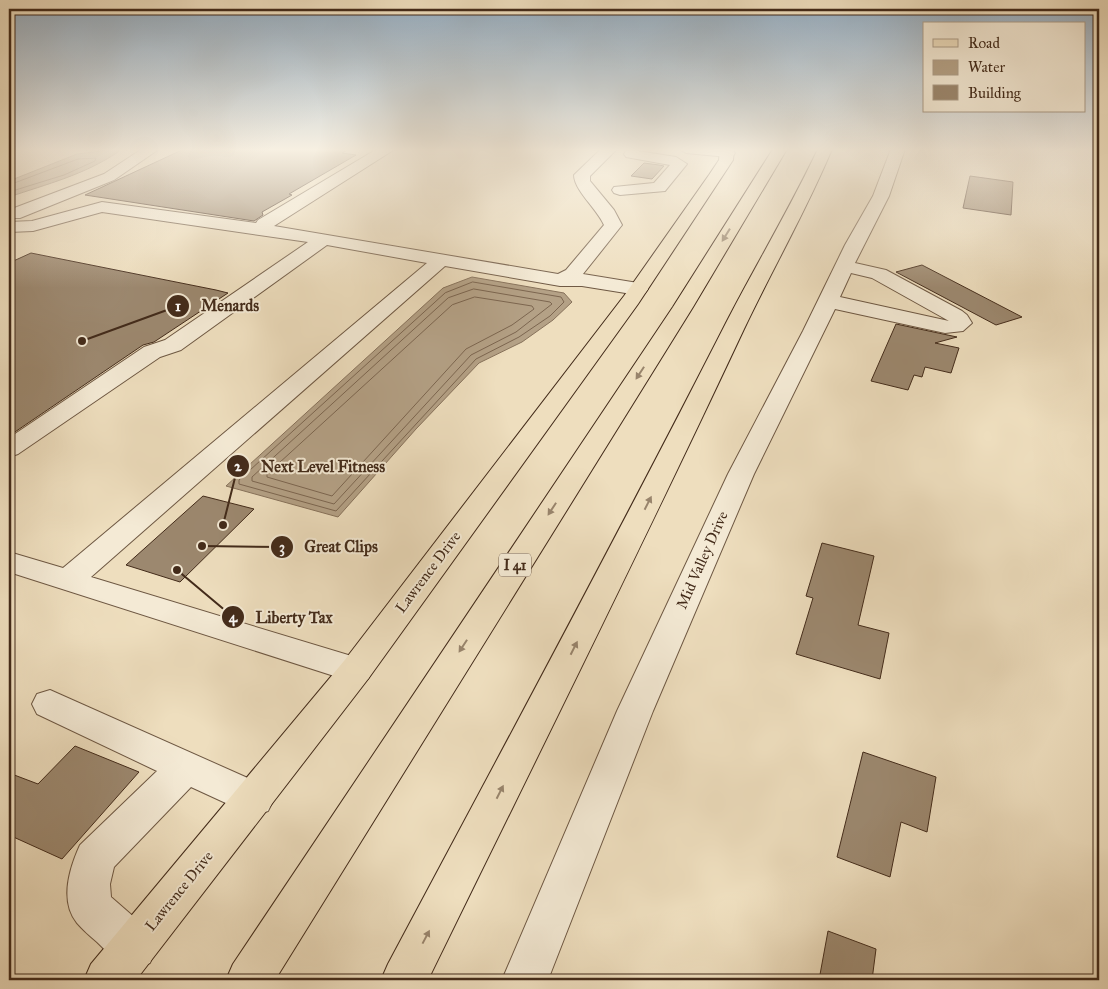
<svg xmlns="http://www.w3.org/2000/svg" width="1108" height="989" viewBox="0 0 1108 989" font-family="'IM FELL Great Primer',serif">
  <rect width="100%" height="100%" fill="#eedebe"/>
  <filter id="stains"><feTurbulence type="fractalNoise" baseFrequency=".004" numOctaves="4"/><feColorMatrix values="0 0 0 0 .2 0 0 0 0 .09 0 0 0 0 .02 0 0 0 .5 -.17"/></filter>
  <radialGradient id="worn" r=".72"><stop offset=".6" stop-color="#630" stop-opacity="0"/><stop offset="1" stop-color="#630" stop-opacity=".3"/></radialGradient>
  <path fill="#b4a186" stroke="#87725b" d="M118 149V152C84 175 47 184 9 197V181L77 154Z
    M472 277 564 293 572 302 553 320 522 342 479 363 416 429 338 517 226 486 443 288Z"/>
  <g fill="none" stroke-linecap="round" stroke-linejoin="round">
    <path stroke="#7c6650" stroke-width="1" d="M9 185 78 159 96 158 95 161 64 175 9 192
      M473 282 561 297 564 302 550 316 519 337 476 359 336 511 239 484V480L445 293Z
      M474 289 550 302 552 304 516 332 471 355 334 504 252 481V477L448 298Z
      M475 297 532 306 534 309 512 325 466 349 332 496 267 477V474L452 305Z"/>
  </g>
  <path fill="#9c886f" stroke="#432b1a" d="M184 149H349L342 153 356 155 289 194 292 195 262 212 263 215 254 221 85 195Z
    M644 163 659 165 664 166 652 179 631 176Z
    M970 176 1013 182 1011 215 963 208Z
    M31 253 216 290 228 293 154 342 143 345 9 436V263Z
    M922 265 1022 317 996 325 896 272Z
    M896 324 957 337 935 343 959 348 951 373 925 367 922 377 914 375 908 390 871 381Z
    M203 496 254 509 180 582 126 565Z
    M822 543 874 556 858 625 889 633 880 679 796 654 813 598 806 596Z
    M75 746 139 772 62 859 9 835V773L38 784Z
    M863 752 936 777 927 832 901 822 890 877 837 857Z
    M828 931 876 949 872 980H819Z"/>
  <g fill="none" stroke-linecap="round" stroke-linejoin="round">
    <defs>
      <path id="minor" d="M9 149H18L9 154Z
        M142 149H159L114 180 20 218H9V210L104 174Z
        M377 149H395L274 226 558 274 566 270 604 225C597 209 574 190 574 175L601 149H617L590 176V181L614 210 622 225 583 274 638 283 645 285 648 289 645 293 638 295 582 286H560L445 266 91 577 368 661 373 670 368 679 356 683 9 572V552L63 568 427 263 327 245 181 350 160 357 18 454 9 457V438L144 347 165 340 308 242 102 212 33 231 9 232V222L32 221 102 202 256 223 258 220Z
        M679 149H731L735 153 733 156 728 157 686 153Z
        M891 149H905L889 196 855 263 886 270 962 311 967 315 972 323 963 331 945 333 835 309 754 474 653 711 548 980H502L617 711 728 474 803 331 845 245 873 196ZM851 273 872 278 949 321 840 297Z
        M631 150 676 157 687 164 665 191 620 195 614 193 612 190 614 187 654 183 670 165 626 157 624 154 626 151Z
        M50 690 268 787 274 799 268 811 254 816 191 787 114 867 110 884 111 897 150 931 156 947 150 963 134 969C118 963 109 954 97 942 90 936 83 930 77 923 59 901 70 867 80 845L157 771 37 714 32 704 37 694Z"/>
      <path id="major" d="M720 149H734L733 160 638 304 368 679 136 980H84L91 964 344 661 624 296 709 175 719 160Z"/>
      <path id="highway" d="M773 149H787L693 307 275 980H226L233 964 673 307Z
        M818 149H832C806 211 773 268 744 329 642 547 534 763 428 980H381L388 964C502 750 617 537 727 321 757 263 790 208 818 149Z"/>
    </defs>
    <use href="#minor" stroke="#6e5843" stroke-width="2"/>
    <use href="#major" stroke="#432b1a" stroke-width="2"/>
    <use href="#highway" stroke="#432b1a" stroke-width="2"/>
    <use href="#minor" fill="#f4ead5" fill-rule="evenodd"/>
    <use href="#major" fill="#eedebe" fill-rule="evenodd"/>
    <use href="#highway" fill="#eedebe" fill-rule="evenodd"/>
  </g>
  <defs><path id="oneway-solid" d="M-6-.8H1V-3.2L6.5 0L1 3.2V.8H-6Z" transform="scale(1.25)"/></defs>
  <g fill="#98846c">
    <use href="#oneway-solid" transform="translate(726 235) rotate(122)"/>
    <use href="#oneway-solid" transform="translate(640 373) rotate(123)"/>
    <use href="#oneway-solid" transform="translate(648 503) rotate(-63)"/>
    <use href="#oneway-solid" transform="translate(552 509) rotate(123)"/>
    <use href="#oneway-solid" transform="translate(463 646) rotate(123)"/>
    <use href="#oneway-solid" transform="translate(574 648) rotate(-63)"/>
    <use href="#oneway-solid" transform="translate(500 792) rotate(-63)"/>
    <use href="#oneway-solid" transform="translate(426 937) rotate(-62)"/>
  </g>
  <linearGradient id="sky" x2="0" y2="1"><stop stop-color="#93acc1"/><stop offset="0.52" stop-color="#f7f0e2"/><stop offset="1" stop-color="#f7f0e2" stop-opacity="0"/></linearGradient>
  <rect width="1108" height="288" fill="url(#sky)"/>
  <g text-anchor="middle" stroke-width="4" stroke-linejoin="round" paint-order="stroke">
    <rect fill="#f4ead5" stroke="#786452" stroke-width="1" x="499" y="553.5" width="32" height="23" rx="4"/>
    <g font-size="14" font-weight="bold" fill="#432b1a">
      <text x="515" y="570">I 41</text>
    </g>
    <g font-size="15" fill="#432b1a" stroke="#f4ead5">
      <text transform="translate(702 560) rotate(-66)" y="5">Mid Valley Drive</text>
      <text transform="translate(428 572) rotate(-53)" y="5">Lawrence Drive</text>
      <text transform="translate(179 891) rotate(-51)" y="5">Lawrence Drive</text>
    </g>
  </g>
  <path fill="none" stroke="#432b1a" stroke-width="2" d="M82 341L178 306M223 525L238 466M202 546L282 547M177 570L233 617"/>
  <g fill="#432b1a" stroke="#f4ead5" stroke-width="2">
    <circle cx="82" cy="341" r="5"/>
    <circle cx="223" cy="525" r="5"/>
    <circle cx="202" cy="546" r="5"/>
    <circle cx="177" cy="570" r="5"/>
    <circle cx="178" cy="306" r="12"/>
    <circle cx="238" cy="466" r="12"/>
    <circle cx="282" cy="547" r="12"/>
    <circle cx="233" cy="617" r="12"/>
  </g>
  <g font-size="15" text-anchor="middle" font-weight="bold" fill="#fff">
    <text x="178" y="311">1</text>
    <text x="238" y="471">2</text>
    <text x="282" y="552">3</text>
    <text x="233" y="622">4</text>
  </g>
  <g font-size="16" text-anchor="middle" font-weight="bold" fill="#432b1a" stroke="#f4ead5" stroke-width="4" stroke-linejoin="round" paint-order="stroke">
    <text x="230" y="311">Menards</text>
    <text x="323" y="472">Next Level Fitness</text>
    <text x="341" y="552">Great Clips</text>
    <text x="294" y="623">Liberty Tax</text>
  </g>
  <rect width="1108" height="989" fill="none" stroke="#eedebe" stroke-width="30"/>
  <rect x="10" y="10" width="1088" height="969" fill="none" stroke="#432b1a" stroke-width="2.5"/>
  <rect x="15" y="15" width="1078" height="959" fill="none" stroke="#432b1a"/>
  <rect x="923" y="22" width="162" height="90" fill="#f4ead5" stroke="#ad9e8a"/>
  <rect x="933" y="39" width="25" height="8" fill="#eedebe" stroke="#ad9e8a"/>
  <text x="968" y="48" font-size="15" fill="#432b1a">Road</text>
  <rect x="933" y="60" width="25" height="15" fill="#b4a186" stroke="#ad9e8a"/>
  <text x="968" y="72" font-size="15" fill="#432b1a">Water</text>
  <rect x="933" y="85" width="25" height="15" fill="#9c886f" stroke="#ad9e8a"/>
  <text x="968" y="98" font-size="15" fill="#432b1a">Building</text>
  <rect width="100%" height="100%" filter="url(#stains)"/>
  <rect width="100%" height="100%" fill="url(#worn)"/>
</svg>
